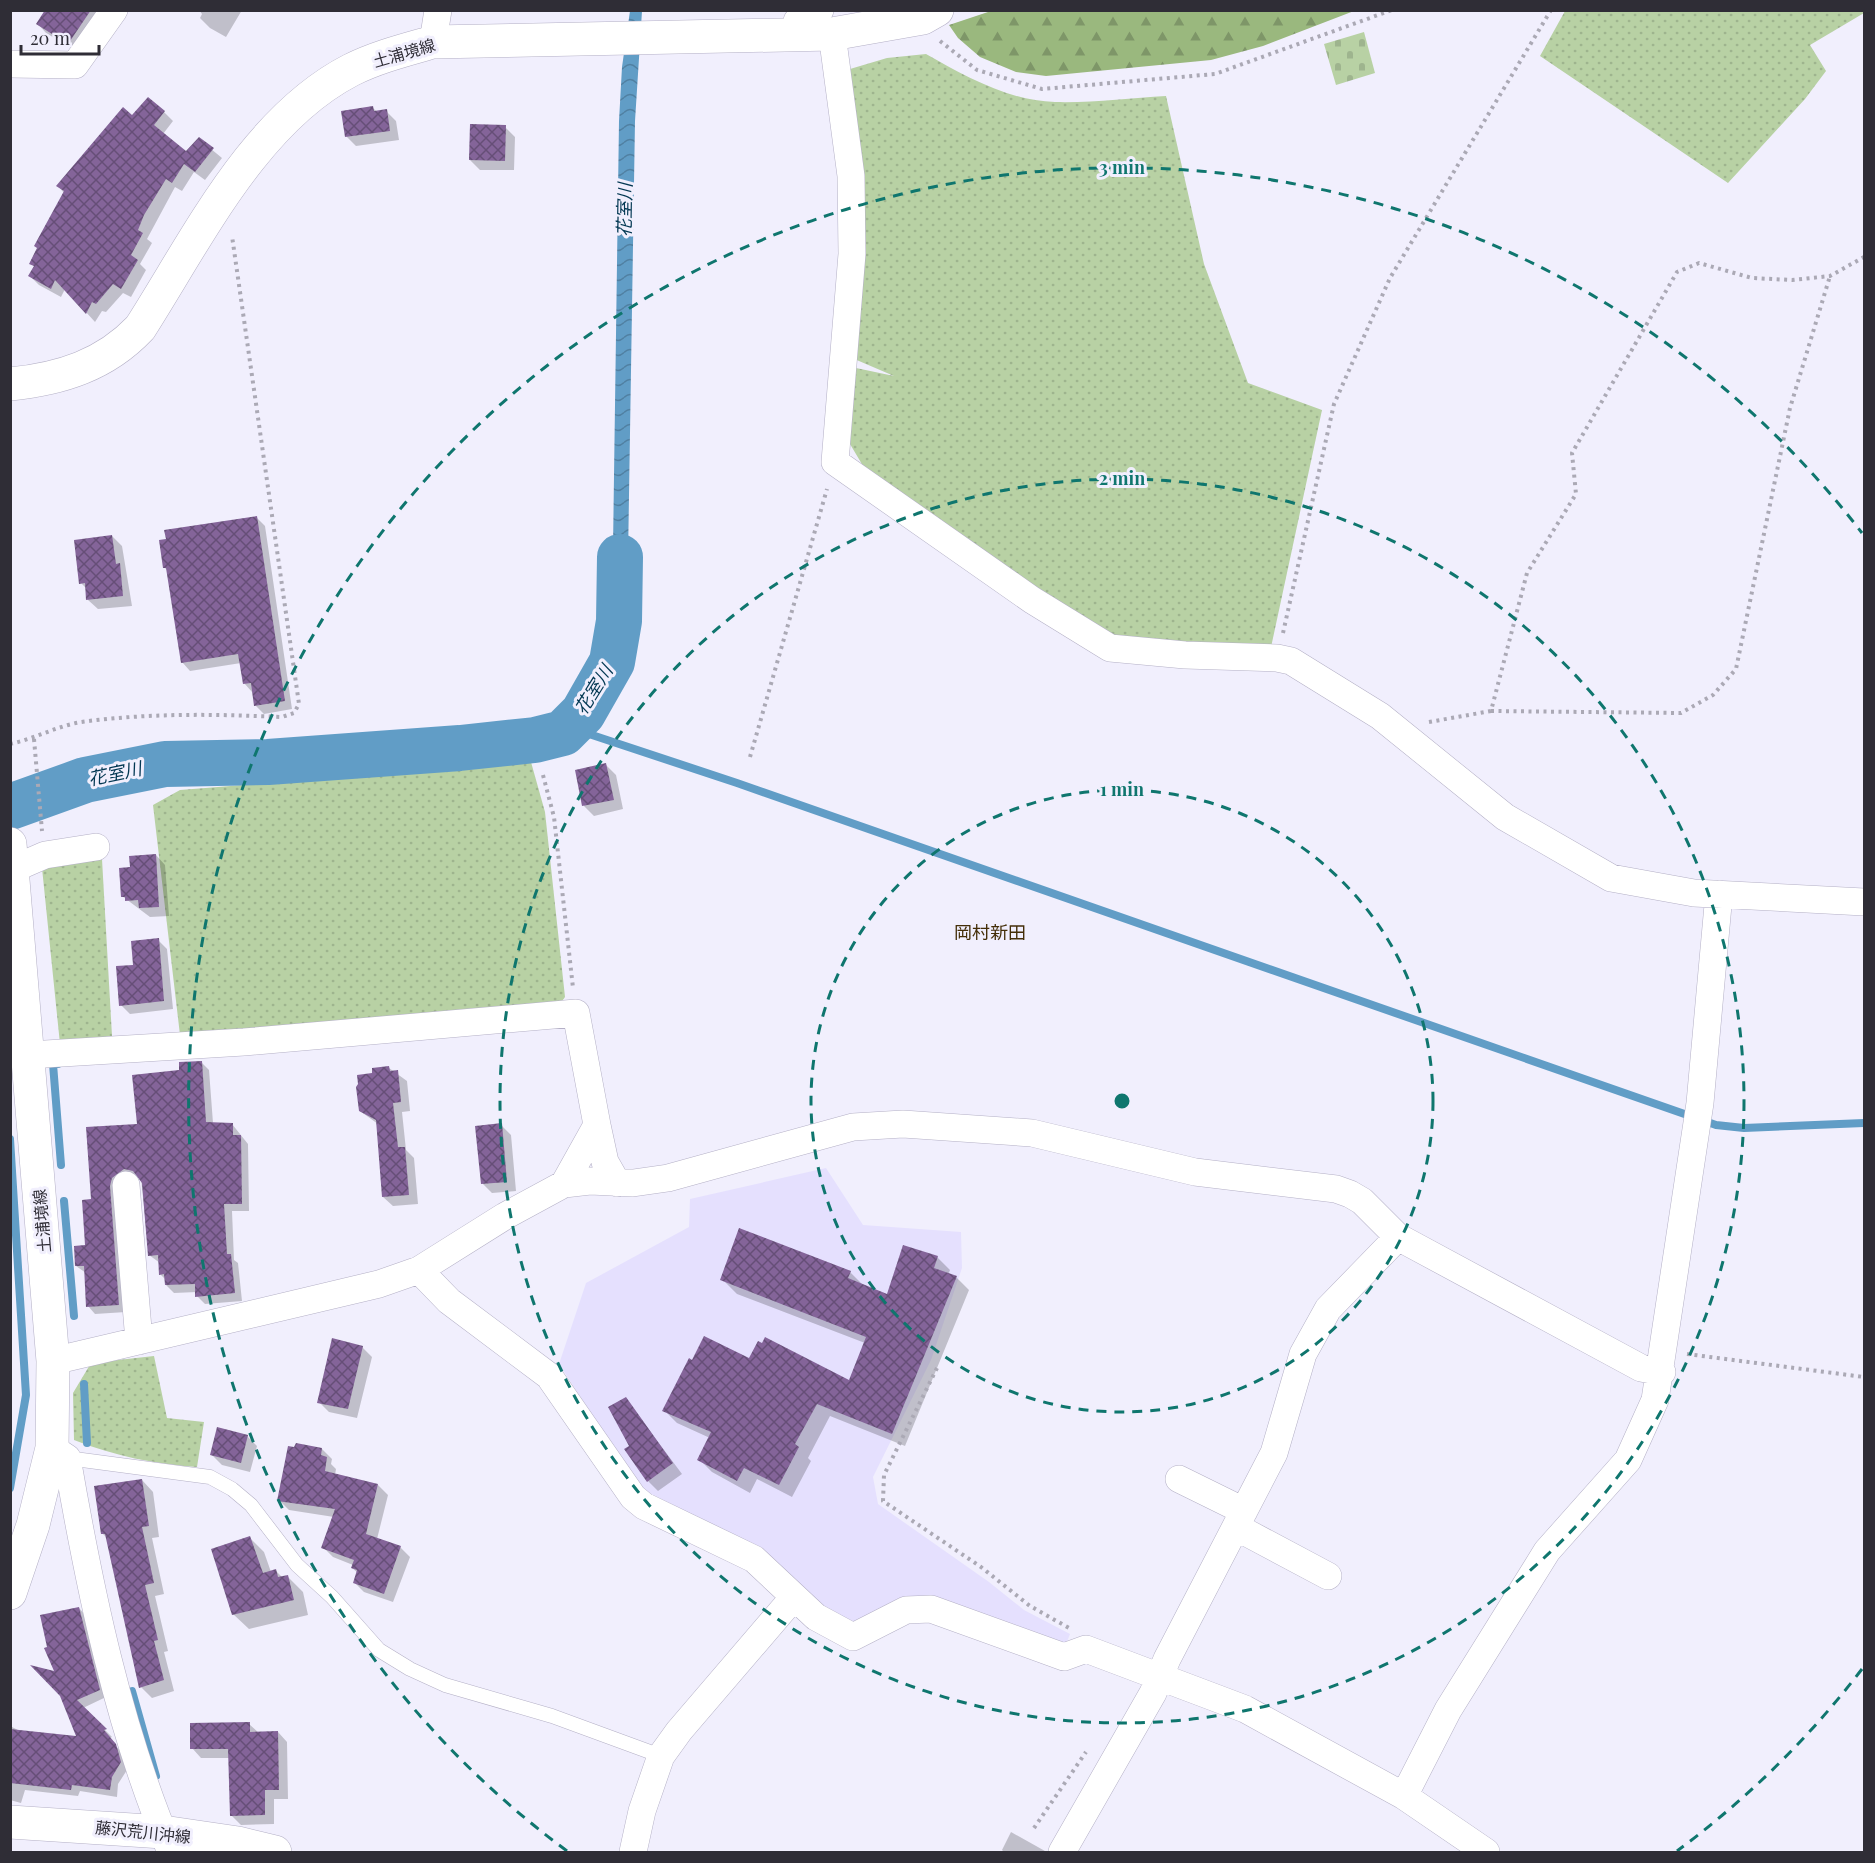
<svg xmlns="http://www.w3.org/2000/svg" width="1875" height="1863" viewBox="0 0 1875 1863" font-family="'Playfair Display','Noto Sans JP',serif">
  <defs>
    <pattern id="grass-dots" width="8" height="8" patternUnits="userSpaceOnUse" patternTransform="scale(1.5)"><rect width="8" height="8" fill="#b8d1a4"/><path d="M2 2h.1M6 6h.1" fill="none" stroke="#9eb48e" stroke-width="1.8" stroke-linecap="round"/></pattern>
    <pattern id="forest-firs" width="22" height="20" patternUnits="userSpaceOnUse" patternTransform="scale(1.5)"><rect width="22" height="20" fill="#9ab87e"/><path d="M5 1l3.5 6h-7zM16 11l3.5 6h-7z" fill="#7e9668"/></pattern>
    <pattern id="cemetery-stones" width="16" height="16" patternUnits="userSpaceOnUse" patternTransform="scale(1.5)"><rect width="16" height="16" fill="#b8d1a4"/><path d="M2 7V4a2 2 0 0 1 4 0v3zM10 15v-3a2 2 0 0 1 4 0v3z" fill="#9eb48e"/></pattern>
    <pattern id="water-waves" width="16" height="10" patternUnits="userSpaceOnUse" patternTransform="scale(1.5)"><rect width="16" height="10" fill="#619dc6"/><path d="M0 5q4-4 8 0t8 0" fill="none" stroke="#5080a2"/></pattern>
    <pattern id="building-cross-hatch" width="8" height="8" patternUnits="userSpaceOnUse" patternTransform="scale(1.5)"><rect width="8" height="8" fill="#846499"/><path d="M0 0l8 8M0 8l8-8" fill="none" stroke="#664e77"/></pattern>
  </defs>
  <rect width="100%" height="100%" fill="#f1effd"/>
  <path fill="#e5e0fe" d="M826 1168 863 1225 961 1232 962 1268 931 1360 873 1477 878 1504 989 1582 1024 1610 1070 1634 1064 1649 922 1599 853 1625 819 1609 760 1550 640 1488 559 1364 586 1283 689 1227 690 1199Z"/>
  <path fill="url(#grass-dots)" d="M1565 11 1864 10V13L1810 45 1826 71 1805 99 1728 183 1540 56Z
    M926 54C965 76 1009 101 1055 102 1092 103 1130 98 1166 96L1204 264 1248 383 1322 410 1270 652 1125 642 1096 630 869 476 847 439 856 368 894 376 852 358 850 69 887 58Z
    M531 762 545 812 565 997 560 1004 180 1035 153 805 180 790 371 775 455 771Z
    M82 858 102 859 112 1036 60 1044 42 868Z
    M154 1356 167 1418 204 1422 197 1467C154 1464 115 1456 74 1440L73 1393 91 1363Z"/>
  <path fill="url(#forest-firs)" d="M991 11V10L1354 11 1263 46 1211 60 1046 76 1016 72 980 57 958 38 949 25Z"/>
  <path fill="url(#cemetery-stones)" d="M1364 32 1375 73 1336 85 1324 44Z"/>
  <path fill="url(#water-waves)" d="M630 11H642L635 121 627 621 612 619 619 121 622 67Z
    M199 753 200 771 134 778 58 798 11 804V798C75 773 130 758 199 753Z"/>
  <path fill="#f1effd" d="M46 781 47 802 10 807V795Z"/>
  <path fill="#0003" d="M47 10H110L78 52 46 33 38 24Z
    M199 10H242L226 37 210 28 200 18 202 14Z
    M373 108 377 112 386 111 396 121 399 140 356 146 346 136Z
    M164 112 173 121 163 134 186 153 199 139 222 158 205 180 194 172 182 191 175 187 147 239 152 243 140 264 146 270 131 297 123 293 106 312 102 311 95 322 65 289 61 297 39 285 30 276 35 267 30 263 64 193 58 186 132 117Z
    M505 127 515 137 514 170H480L470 160Z
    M257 518 265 526 292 709 264 714 255 705 252 692 244 683 241 663 190 671 182 662 168 571 165 568Z
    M112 536 122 546 132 606 98 609 88 600 87 589 81 583Z
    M606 765 616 775 623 809 594 816 584 806 577 771Z
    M156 855 165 865 169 916 150 917 122 896 132 869Z
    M158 940 167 949 173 1009 130 1014 121 1005 135 966Z
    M201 1062 209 1070 213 1123 232 1124 248 1144 249 1211H232L234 1260 238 1263 242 1301 205 1304 197 1296V1292L174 1293 166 1285V1280L160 1274V1263L149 1255 141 1178 126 1179V1312L95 1314 88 1306 86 1273 76 1266 87 1246 93 1201 139 1125 181 1071Z
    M389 1068 407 1081 410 1111 402 1112 406 1150 414 1158 418 1204 393 1206 383 1197 378 1124 360 1111 374 1074Z
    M501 1125 511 1135 516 1191 492 1193 482 1183Z
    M937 1257 950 1270 948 1275 956 1277 969 1290 905 1446 830 1416 808 1458 811 1461 792 1497 757 1479 750 1493 712 1472 699 1459 710 1438 677 1423 664 1410 749 1360 849 1382 865 1343 737 1294 724 1281 850 1272 864 1286 888 1296Z
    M362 1347 372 1357 357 1418 329 1412 319 1402Z
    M626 1399 682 1474 658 1491 648 1481Z
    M247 1436 257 1446 250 1472 222 1465 212 1455Z
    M322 1449 332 1459 331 1464 336 1469 335 1475 378 1485 388 1495 377 1539 400 1547 410 1557 393 1602 364 1592 354 1582 358 1573 352 1568 353 1565 333 1557 323 1547 334 1517 289 1510 279 1500Z
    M142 1480 153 1492 159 1537 152 1538 164 1594 155 1596 168 1651 164 1652 174 1691 152 1698 141 1687 107 1538 103 1534Z
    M249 1537 264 1552 271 1572 276 1571 283 1578 288 1577 303 1592 308 1615 249 1629 233 1614Z
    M79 1608 86 1616 106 1697 83 1708 112 1737 109 1738 122 1753 127 1770 118 1784 117 1797 80 1791 78 1796 25 1790 21 1803 10 1800V1726L20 1731 78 1738 57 1673Z
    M249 1724 259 1733 278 1732 287 1742 288 1799H274V1824L241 1825 231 1815 230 1758H201L192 1748Z
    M1011 1832 1045 1851 1047 1852H1004L1002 1850Z"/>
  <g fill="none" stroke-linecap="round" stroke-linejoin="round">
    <path stroke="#619dc6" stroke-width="8" d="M563 733 589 734 737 783 1716 1125 1744 1128 1864 1123
      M58 1064H53L61 1165
      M10 1139 26 1395 10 1488
      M64 1201 74 1316
      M84 1384 87 1443
      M132 1691 156 1776"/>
    <path stroke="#619dc6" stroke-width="46" d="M10 807 85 780 165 764 268 762 460 748 535 740 563 733 583 713 612 662 619 621 620 557"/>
  </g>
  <path fill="url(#building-cross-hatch)" d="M45 10H91L68 44 36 24Z
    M148 97 165 111 154 125 186 151 199 137 214 148 195 172 184 164 172 183 166 179 144 215 138 230 143 233 131 255 138 260 121 289 113 284 96 304 92 302 86 314 55 280 51 289 28 276 34 266 29 264 37 248 34 246 64 191 56 186 123 107 132 115Z
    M373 106 374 111 387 109 390 131 345 137 341 111Z
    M470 124 506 125 505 161 469 160Z
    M257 516 285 701 254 706 251 683 243 684 238 654 181 663 166 568H163L159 540 166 539 164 530Z
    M112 535 116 564 120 563 123 596 86 600 85 583 79 584 74 540Z
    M606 763 614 800 582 806 575 770Z
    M156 854 159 907 139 908 138 900 125 901V897H121L119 868 130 867 129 856Z
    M159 938 164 1001 119 1006 116 966 133 965 131 941Z
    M202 1061 206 1122 233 1123V1135H241L242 1204H224L227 1254H231L235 1293 195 1297V1284L165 1285 164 1274 159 1275 158 1255 148 1256 142 1183 133 1171 124 1169 112 1178 110 1186 119 1305 86 1307 84 1266H75L74 1246 85 1245 82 1200 91 1199 86 1127 137 1124 132 1075 179 1070V1062Z
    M389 1066 390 1071 398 1070 401 1102 393 1103 398 1147H405L409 1195 382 1197 376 1120 359 1111 356 1087 358 1084 357 1075 372 1073V1068Z
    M502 1123 507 1182 481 1184 475 1126Z
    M739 1228 851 1271 848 1278 887 1294 903 1245 938 1256 934 1268 957 1276 892 1434 817 1404 795 1444 799 1447 779 1485 744 1468 737 1481 697 1460 711 1432 662 1411 689 1358 692 1360 704 1336 749 1358 758 1341 762 1343 765 1337 849 1380 866 1337 720 1280Z
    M332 1338 363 1346 348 1409 317 1403Z
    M626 1397 673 1463 647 1482 624 1449 629 1446 608 1407Z
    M217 1427 248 1435 241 1463 210 1455Z
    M296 1443 322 1448 321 1455 327 1457 325 1471 378 1484 366 1534 401 1546 384 1594 353 1583 357 1570 351 1568 354 1560 321 1548 335 1509 277 1501 288 1446 294 1447Z
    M142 1479 149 1526 142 1527 154 1583 145 1585 158 1640 154 1641 164 1680 139 1688 105 1534H101L94 1486Z
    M250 1536 263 1573 276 1569 278 1577 288 1575 294 1600 232 1615 211 1549Z
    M79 1607 100 1690 77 1700 107 1729 104 1730 116 1744 121 1762 112 1777 110 1790 72 1785 71 1790 10 1783V1729L76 1736 60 1696 30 1665 54 1671 44 1648 47 1647 40 1615Z
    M250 1722V1732L278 1731 279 1790H265V1815L230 1816 228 1749H190V1723Z"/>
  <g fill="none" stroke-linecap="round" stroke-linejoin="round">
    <defs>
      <path id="lane" d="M67 1458 210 1477 232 1489 251 1505 297 1565 332 1597 379 1650 410 1669 445 1685 552 1716 661 1756"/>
      <path id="street" d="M798 34 797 21 820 10
        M832 34 851 176 852 254 835 462 1032 600 1110 648 1185 655 1277 658 1291 661 1380 716 1505 817 1611 878 1694 893 1864 902
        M433 42 438 10
        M10 64 75 65 114 10
        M13 869 45 855 96 847
        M29 1055 244 1042 576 1013 597 1125 564 1184
        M597 1125 605 1162 617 1183
        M126 1185 139 1341
        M419 1270 449 1301 549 1376 633 1497 644 1506 754 1559 816 1617 853 1637 906 1610 931 1609 1064 1657 1086 1649 1245 1709 1404 1796 1486 1852
        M53 1361 379 1284 419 1270 505 1216 564 1184 590 1181 633 1183 668 1178 853 1127 903 1124 1032 1133 1195 1172 1336 1189 1350 1194 1362 1201 1398 1237 1641 1368 1662 1372
        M52 1448 67 1458C90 1591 118 1727 171 1852
        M1179 1479 1244 1511
        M1236 1527 1328 1576
        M1404 1796 1448 1710 1547 1551 1628 1460 1655 1400 1700 1103 1719 894
        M633 1852 642 1811 661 1756 679 1731 793 1598
        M1062 1852 1153 1693 1167 1659 1274 1453 1303 1354 1328 1309 1398 1237"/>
      <path id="secondary" d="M10 1822 163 1832 238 1843 275 1852"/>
      <path id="primary" d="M10 384C61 379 105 365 140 328 197 239 254 120 351 70 377 57 405 50 433 42L832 34 923 18 937 10
        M10 844 53 1361 52 1448 33 1525 10 1593"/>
    </defs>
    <use href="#lane" stroke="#b4b0c6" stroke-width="15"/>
    <use href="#street" stroke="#b4b0c6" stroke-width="28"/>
    <use href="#secondary" stroke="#b4b0c6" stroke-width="34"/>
    <use href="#primary" stroke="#b4b0c6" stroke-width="34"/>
    <path stroke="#aba9b5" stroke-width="4" stroke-dasharray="3 4.5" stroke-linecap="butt" d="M940 41 977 70 1042 89 1215 74 1392 10
      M1283 633 1334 404 1390 278 1551 10
      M1491 711 1681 713 1713 695 1736 669 1790 408 1830 276
      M1429 722 1491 711 1527 573 1576 494 1572 453 1677 272 1699 263 1752 278 1792 280 1830 276 1864 257
      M34 739 42 831
      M10 744C34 739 57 726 81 722 148 713 214 714 282 717L294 713 299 704 232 236
      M750 757 827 489
      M543 775 554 817 573 988
      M1687 1354 1864 1377
      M937 1368 884 1475 883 1501 981 1567 1030 1606 1069 1628
      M1034 1828 1086 1752"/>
    <use href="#lane" stroke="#fff" stroke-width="14"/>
    <use href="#street" stroke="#fff" stroke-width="27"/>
    <use href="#secondary" stroke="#fff" stroke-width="33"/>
    <use href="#primary" stroke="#fff" stroke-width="33"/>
  </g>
  <g fill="none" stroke="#0f766e" stroke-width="3" stroke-dasharray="10 8">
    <circle cx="1122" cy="1101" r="311"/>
    <circle cx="1122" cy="1101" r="622"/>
    <path d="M1862 1669A933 933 0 0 1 1677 1851M567 1851A933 933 0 1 1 1862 533"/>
  </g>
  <g text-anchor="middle" stroke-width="6" stroke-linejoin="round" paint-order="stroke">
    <g font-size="16" fill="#2f2d36" stroke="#f1effd">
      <text transform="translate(404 53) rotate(-16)" y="6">土浦境線</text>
      <text transform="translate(42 1221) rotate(-95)" y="6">土浦境線</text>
      <text transform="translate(143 1832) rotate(6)" y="6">藤沢荒川沖線</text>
    </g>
    <g font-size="18" font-style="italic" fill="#023752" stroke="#f1effd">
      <text transform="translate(625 210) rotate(-89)" y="6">花室川</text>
      <text transform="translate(594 690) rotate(-58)" y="6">花室川</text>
      <text transform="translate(115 774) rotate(-12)" y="6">花室川</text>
    </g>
    <g font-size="18" fill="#442e08" stroke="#f1effd">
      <text x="990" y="939">岡村新田</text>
    </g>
  </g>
  <circle cx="1122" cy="1101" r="9" fill="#0f766e" stroke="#f1effd" stroke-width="3"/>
  <g font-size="18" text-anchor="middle" font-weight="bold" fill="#0f766e" stroke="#f1effd" stroke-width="6" stroke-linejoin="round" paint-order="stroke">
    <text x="1122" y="174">3 min</text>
    <text x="1122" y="485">2 min</text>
    <text x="1122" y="796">1 min</text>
  </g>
  <rect width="1875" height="1863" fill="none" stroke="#2f2d36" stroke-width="24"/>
  <path d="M21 45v9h78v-9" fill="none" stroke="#2f2d36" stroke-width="3"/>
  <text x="30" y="45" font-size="18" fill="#2f2d36" stroke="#f1effd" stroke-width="4.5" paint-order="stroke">20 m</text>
</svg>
